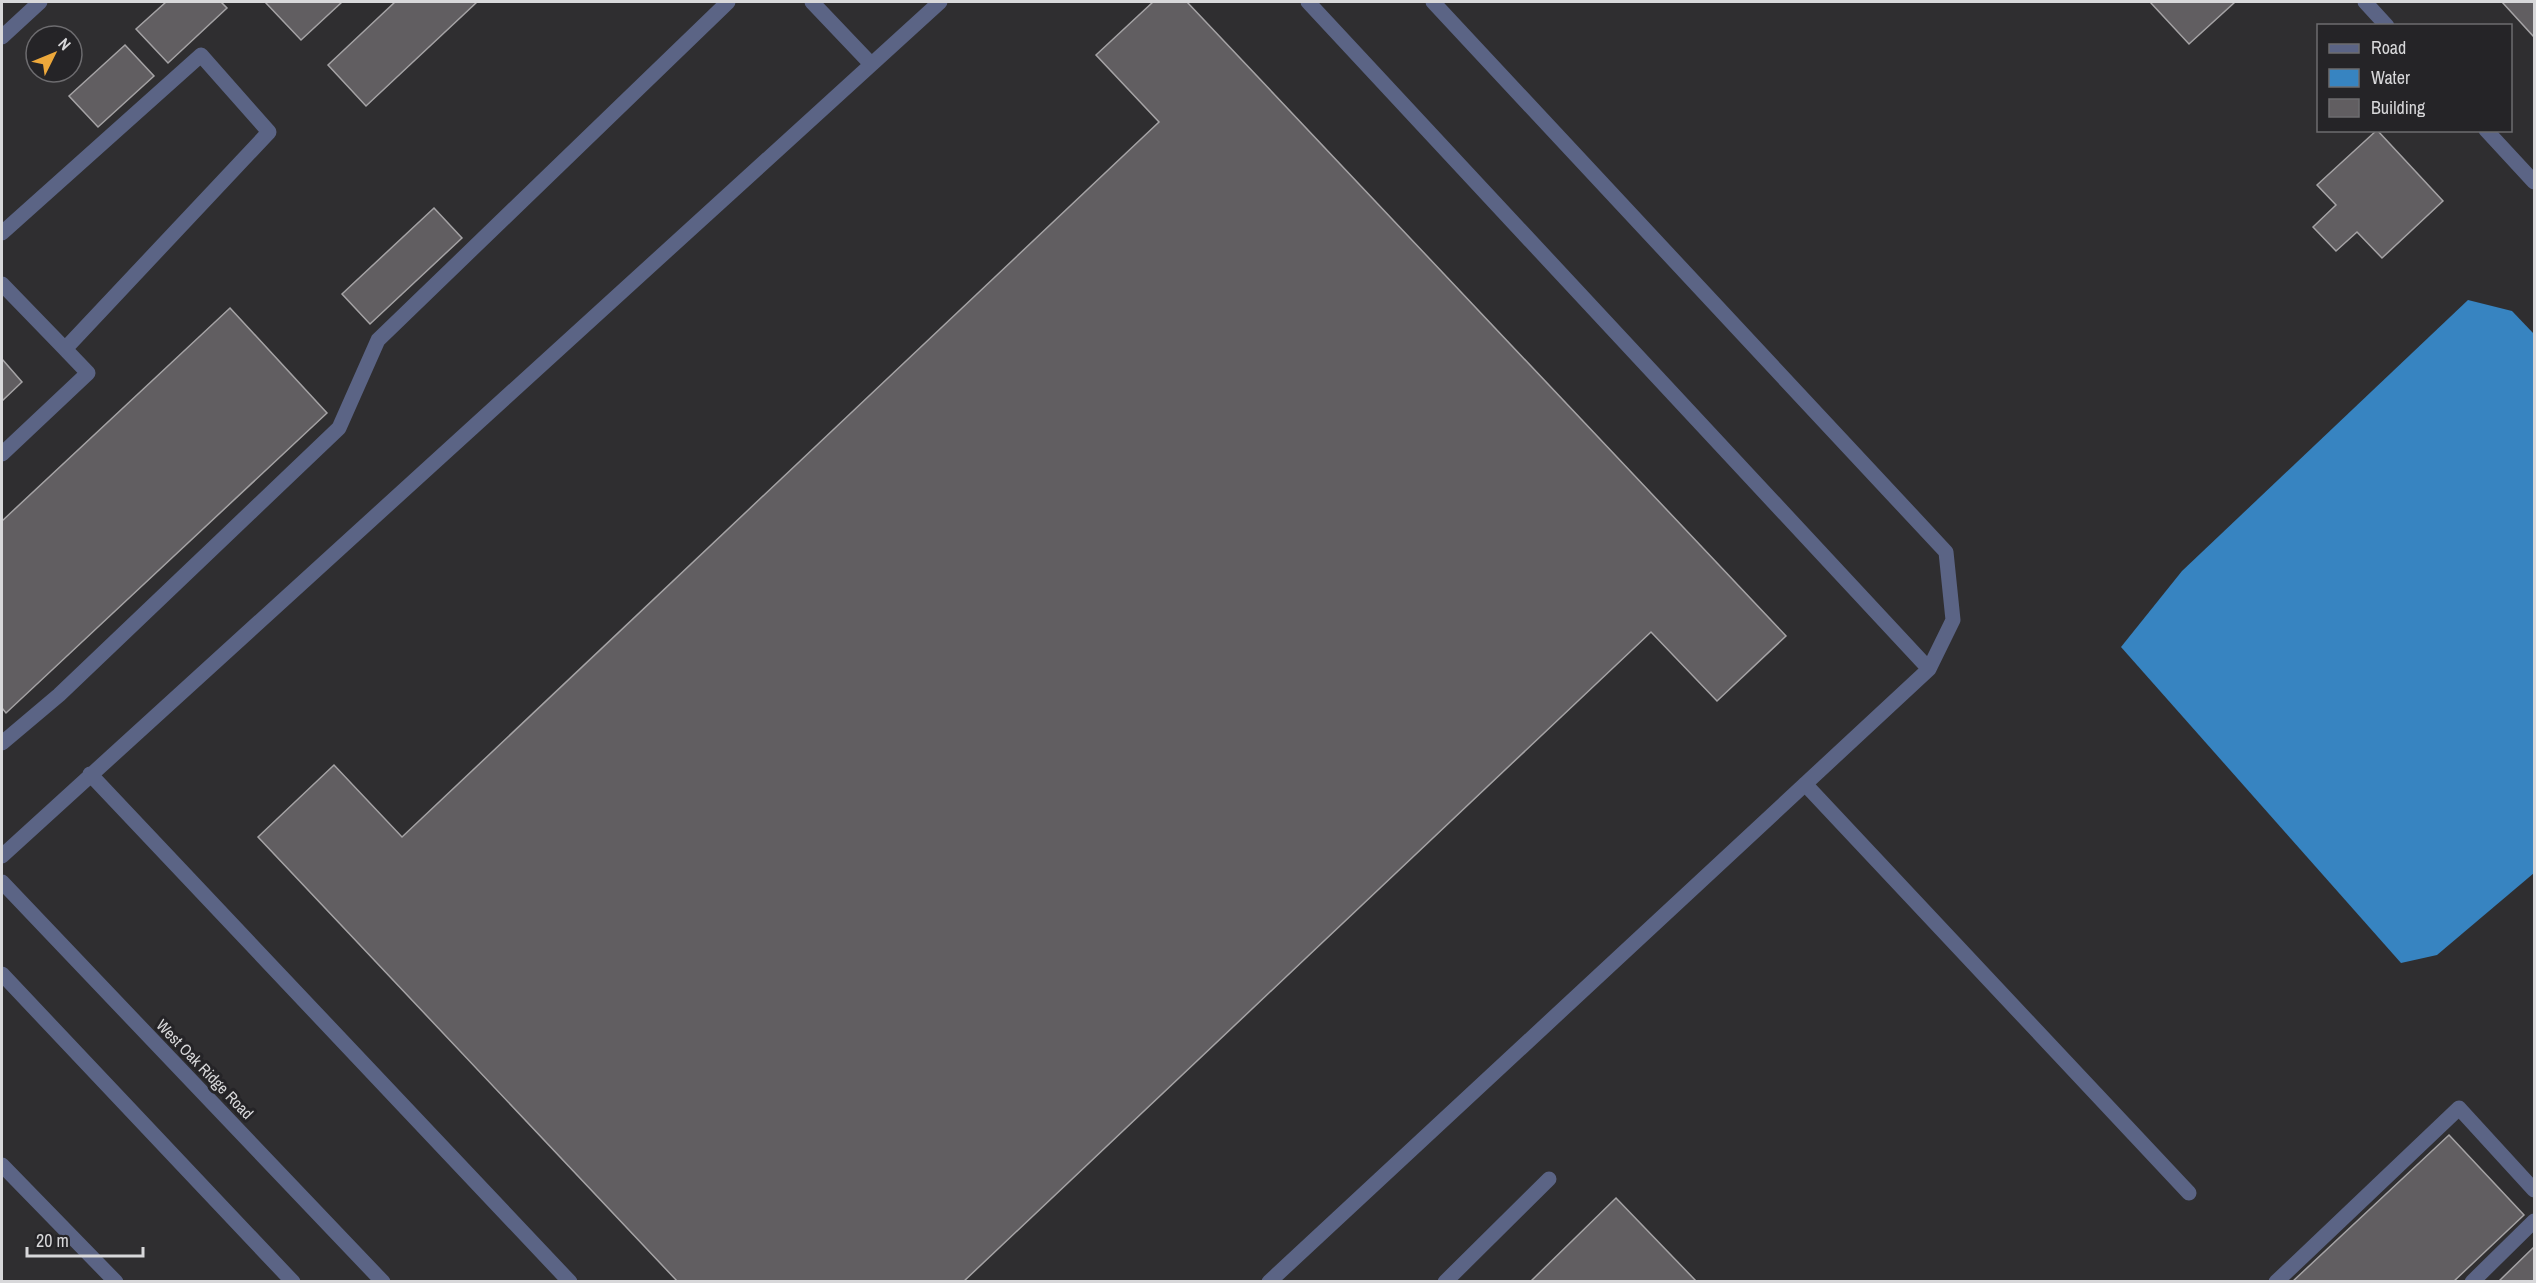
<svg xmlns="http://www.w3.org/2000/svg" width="2536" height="1283" viewBox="0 0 2536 1283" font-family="'Archivo Narrow',sans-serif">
  <rect width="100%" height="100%" fill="#2f2e30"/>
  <path fill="#3784c1" d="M2468 300 2512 311 2534 334V873L2437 955 2401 963 2121 647 2182 571Z"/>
  <path fill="#615e61" stroke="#a5a3a5" stroke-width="1.5" d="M166 2H221L227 8 168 63 136 29Z
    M265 2H342L301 40Z
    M395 2H477L366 106 328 65Z
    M1153 2H1187L1786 636 1717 701 1651 632 963 1282H678L258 837 334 765 402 837 1159 122 1096 55Z
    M2150 2H2235L2189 44Z
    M2502 2H2534V37Z
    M125 45 154 76 98 127 69 96Z
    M2377 130 2443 201 2382 258 2357 232 2336 251 2313 227 2336 205 2317 185Z
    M434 208 462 238 370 324 342 294Z
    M230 308 327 413 6 713 2 708V521Z
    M2 359 22 382 2 401Z
    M2449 1135 2524 1215 2453 1282H2292Z
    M1616 1198 1697 1282H1530Z
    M2534 1247V1282H2498Z"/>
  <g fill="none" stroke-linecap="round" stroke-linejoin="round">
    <path stroke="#5b6485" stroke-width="15" d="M812 2 871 64
      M1308 2 1929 669
      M2365 2 2387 26
      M2 37 40 2
      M2486 130 2534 182
      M2 233 201 55 269 132 65 349 2 284
      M2 454 88 373 65 349
      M2 743 59 695 339 428 378 340 728 2
      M90 774 570 1282
      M1805 784 2189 1193
      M2 856 940 2
      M2 882 383 1282
      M2 974 293 1282
      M2 1165 116 1282
      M1269 1282 1929 669 1953 620 1946 552 1433 2
      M1445 1282 1549 1179
      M2276 1282 2459 1108 2534 1190
      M2472 1282 2534 1221"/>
  </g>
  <g text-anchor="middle" stroke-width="6" stroke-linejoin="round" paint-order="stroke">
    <g font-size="16" fill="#d8d8da" stroke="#252427">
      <text transform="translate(205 1069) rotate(46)" y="6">West Oak Ridge Road</text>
    </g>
  </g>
  <rect width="2536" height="1283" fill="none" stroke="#d8d8da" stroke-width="6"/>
  <rect x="2317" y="24" width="195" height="108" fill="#252427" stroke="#6d6c6f" stroke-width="1.5"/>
  <rect x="2329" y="44" width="30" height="9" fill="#5b6485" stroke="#6d6c6f" stroke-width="1.5"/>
  <text x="2371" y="54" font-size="18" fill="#d8d8da">Road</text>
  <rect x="2329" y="69" width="30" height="18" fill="#3784c1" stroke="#6d6c6f" stroke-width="1.5"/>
  <text x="2371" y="84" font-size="18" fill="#d8d8da">Water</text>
  <rect x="2329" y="99" width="30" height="18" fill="#615e61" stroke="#6d6c6f" stroke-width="1.5"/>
  <text x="2371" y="114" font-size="18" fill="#d8d8da">Building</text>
  <g transform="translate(54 54) rotate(47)"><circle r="28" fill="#252427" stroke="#6d6c6f" stroke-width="1.5"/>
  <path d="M0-4.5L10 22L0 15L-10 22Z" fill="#eda83b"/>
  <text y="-9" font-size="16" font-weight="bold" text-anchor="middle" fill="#d8d8da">N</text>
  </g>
  <path d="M27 1247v9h116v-9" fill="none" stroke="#d8d8da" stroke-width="3"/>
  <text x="36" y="1247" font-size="18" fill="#d8d8da" stroke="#252427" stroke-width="4.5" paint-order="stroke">20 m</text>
</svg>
